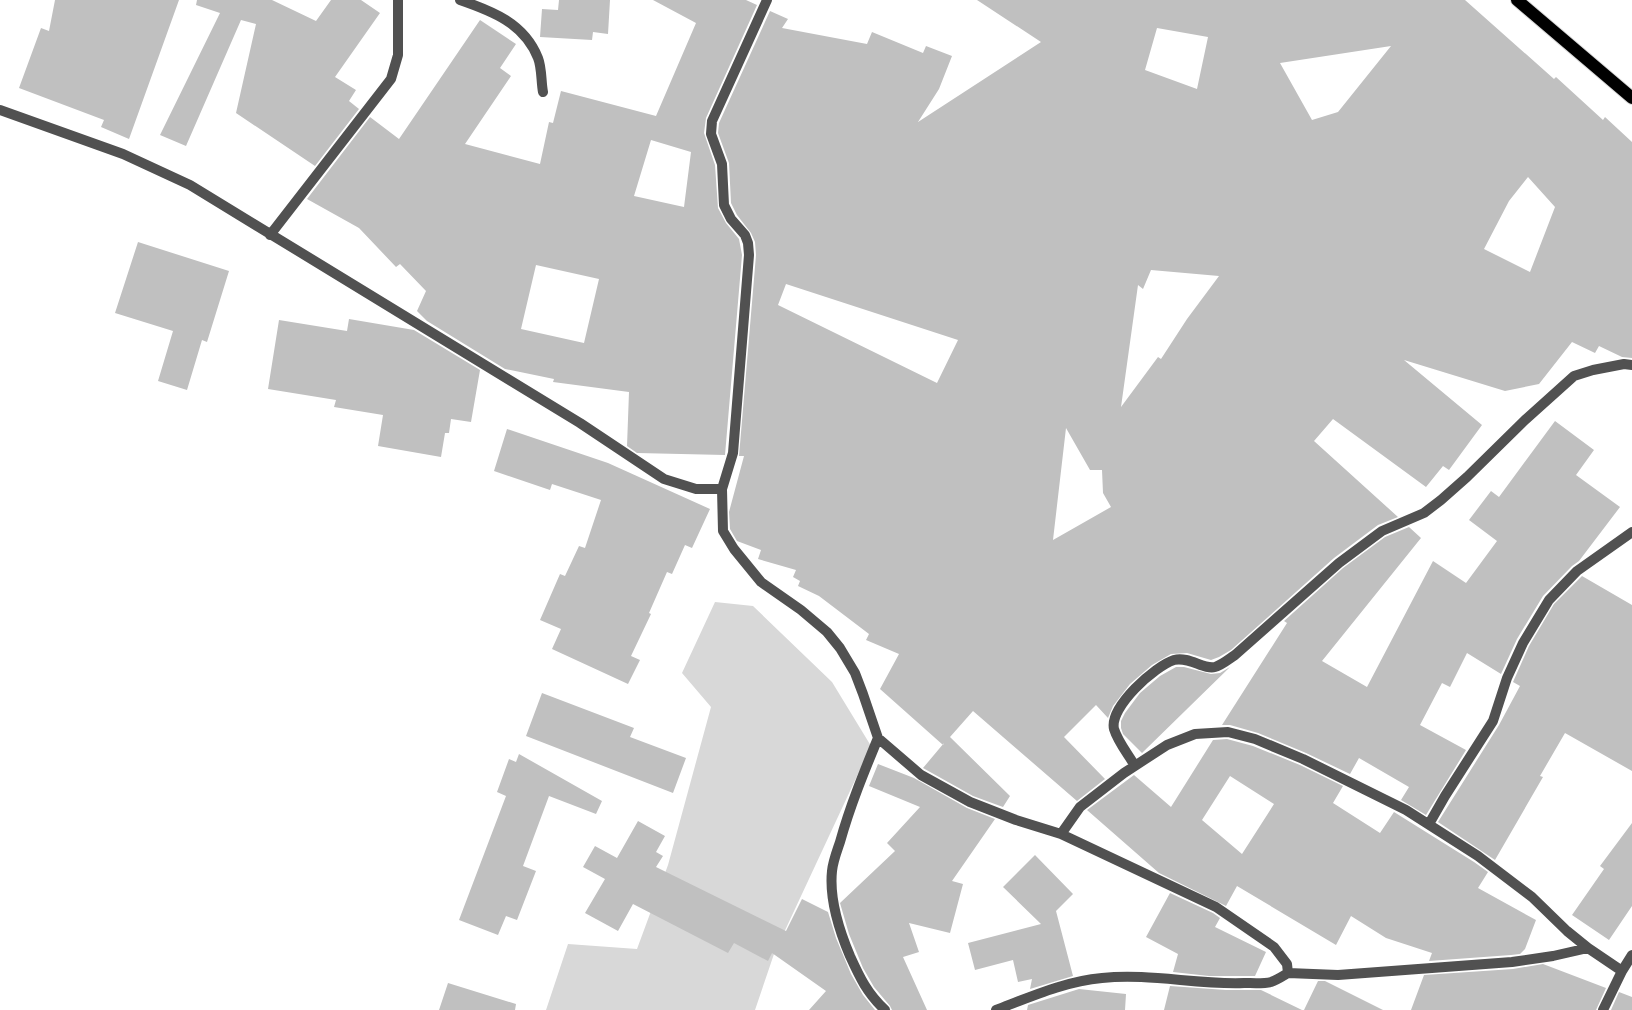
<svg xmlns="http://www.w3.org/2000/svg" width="1632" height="1010" viewBox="0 0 1632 1010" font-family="'Nunito Sans',sans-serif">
  <rect width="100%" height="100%" fill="#fff"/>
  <path fill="#d8d8d8" d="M715 602 753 606 832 682 871 746 774 954 755 1010H546L568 944 637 949 668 865 711 707 682 673Z"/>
  <path fill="#c0c0c0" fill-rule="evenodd" d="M55 0H179L129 139 101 127 104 120 19 88 41 28 49 31Z
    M197 0H272L316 21 331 0H361L380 13 335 77 356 90 349 101 359 109 315 166 236 113 256 24 241 20 186 146 160 135 220 13 196 5Z
    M559 0H610L608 34 593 32 592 40 540 37 542 9 558 10Z
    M653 0H746L757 5 706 118 704 133 715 165 718 208 726 223 739 239 742 255 725 455 637 453 627 446 629 392 553 382 554 379 505 369 427 321 417 311 426 291 400 264 396 267 359 228 307 199 370 117 399 139 480 20 516 44 500 68 511 76 465 144 540 164 549 122 553 123 561 91 656 116 696 23ZM651 140 691 152 684 207 634 196ZM536 265 599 279 584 343 521 329Z
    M977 0H1465L1554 79 1556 77 1603 120 1605 117 1632 142V358L1622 357 1599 346 1595 353 1572 342 1539 384 1505 391 1404 360 1482 425 1449 470 1443 466 1426 487 1333 419 1314 441 1398 517 1378 525 1334 558 1231 650 1219 657 1211 660 1187 653 1171 654 1152 665 1130 684 1113 706 1108 718 1096 705 1064 737 1105 779 1077 801 973 711 950 737 1010 796 1003 807 973 796 923 768 944 743 943 745 880 689 899 654 866 640 869 634 819 596 798 586 800 581 793 577 796 570 758 559 761 550 737 541 730 529 729 512 744 456H739L756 255 755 242 751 233 737 215 731 203 729 163 718 133 719 123 770 11 788 19 782 28 867 44 872 32 923 53 926 46 952 56 939 89 918 122 1041 42ZM1157 28 1208 37 1197 89 1145 70ZM1391 46 1338 112 1312 120 1280 63ZM1528 177 1555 207 1530 272 1484 249 1509 201ZM1151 270 1219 276 1187 319 1161 359 1158 357 1121 407 1138 285 1143 289ZM786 284 958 340 937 383 778 305ZM1066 428 1090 470H1102L1103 493 1111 507 1053 540Z
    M138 242 229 271 207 342 202 340 187 390 158 381 173 331 115 313Z
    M349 319 414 330 480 370 471 422 451 419 449 433H445L441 457 378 446 383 415 334 407 336 400 268 389 279 320 347 331Z
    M1555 421 1594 450 1576 475 1620 507 1579 561 1572 566 1543 596 1517 639 1501 674 1467 653 1450 687 1442 683 1420 725 1466 750 1426 815 1401 800 1409 787 1359 758 1350 774 1306 753 1258 733 1230 725H1222L1287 623 1284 621 1343 568 1385 537 1409 527 1421 538 1322 661 1367 687 1433 561 1466 583 1497 541 1469 520 1491 491 1499 497Z
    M507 429 608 463 710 509 692 548 685 545 672 574 667 572 649 613 651 614 631 656 640 660 628 684 552 649 561 629 540 620 560 574 565 576 579 546 585 548 601 500 552 484 550 490 494 471Z
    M1582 576 1632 605V771L1565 733 1540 776 1543 777 1495 860 1438 822 1499 725 1520 686 1513 682 1529 646 1554 604Z
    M1176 667H1184L1211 674 1220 673 1230 667 1142 753 1123 734 1121 728V721L1125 713 1140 693 1160 676Z
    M542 693 634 728 630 737 686 758 673 793 526 736Z
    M1227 739 1253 746 1300 765 1343 786 1333 803 1380 833 1394 812 1474 862 1488 872 1478 888 1536 920 1525 949 1520 954 1511 955 1429 961 1432 953 1386 938 1351 916 1336 945 1237 886 1226 906 1159 873 1087 810 1134 775 1171 807 1213 740ZM1230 776 1274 804 1242 854 1202 820Z
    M519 754 602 801 596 814 549 796 523 866 536 871 517 920 506 916 498 935 459 920 506 796 497 792 509 759 516 762Z
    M878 764 914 778 967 808 995 819 952 881 963 884 950 933 909 923 919 952 903 957 927 1010H892L890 1006 874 987 863 968 849 934 840 903 895 851 887 843 920 807 869 786Z
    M638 821 665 836 656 852 663 856 656 867 786 931 802 899 828 912 836 938 851 974 863 995 875 1010H809L826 991 772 953 768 961 734 943 728 953 633 904 618 931 585 913 605 879 583 867 595 846 617 858Z
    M1632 823V906L1609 940 1572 915 1604 869 1600 866Z
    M1035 855 1073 894 1056 911 1073 976 1030 989 1032 979 1018 982 1013 960 975 970 968 943 1041 924 1003 887Z
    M1170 893 1213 913 1220 918 1215 927 1266 952 1255 976H1209L1173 972 1178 954 1146 937Z
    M1543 964 1606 988 1596 1010H1411L1424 975 1513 969Z
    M1318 981H1325L1383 1010H1304Z
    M448 983 516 1004 515 1010H439Z
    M1170 986 1226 990H1261L1302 1010H1164Z
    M1079 989 1126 994 1125 1010H1027L1028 1005Z
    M1619 992 1632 997V1010H1611Z"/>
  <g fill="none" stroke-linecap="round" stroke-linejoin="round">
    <defs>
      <path id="primary" d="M1517 0 1632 98"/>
    </defs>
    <use href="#primary" stroke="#dbdbdb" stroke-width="14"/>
    <path stroke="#515151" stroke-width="10" d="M460 0C492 11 524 23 538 58 542 68 541 82 543 92
      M0 110 123 154 190 185 580 423 664 479 696 489H722L723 531 734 549 761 582 801 610 827 632 840 648 855 673 863 694 878 738 921 775 970 802 1016 820 1061 834 1216 907 1274 947 1287 964 1288 973 1338 975 1512 962 1553 956 1588 948
      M270 235 391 79 398 55V0
      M722 489 733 453 749 255 748 243 745 235 731 219 724 205 722 164 711 134 712 121 767 0
      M878 738C864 772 850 806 840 842 837 851 833 861 832 871 829 900 839 930 850 956 860 978 867 993 885 1010
      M1135 766C1128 754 1118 742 1114 729 1109 707 1155 666 1174 660 1189 656 1204 670 1215 667 1222 665 1229 659 1235 655L1339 563 1382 531 1424 513 1441 500 1467 477 1525 420 1574 376 1593 370 1624 364 1632 365
      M1429 824 1445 796 1493 721 1507 678 1523 643 1549 600 1577 571 1632 532
      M1061 834 1080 807 1124 773 1167 745 1195 734 1228 732 1255 739 1303 759 1406 810 1478 856 1532 897 1567 931 1588 948 1622 971
      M996 1010C1030 997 1066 981 1102 978 1150 973 1197 985 1244 983 1252 983 1263 984 1271 982 1277 980 1283 976 1288 973
      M1603 1010 1622 971 1632 955"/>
    <use href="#primary" stroke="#000" stroke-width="12"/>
  </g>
</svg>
